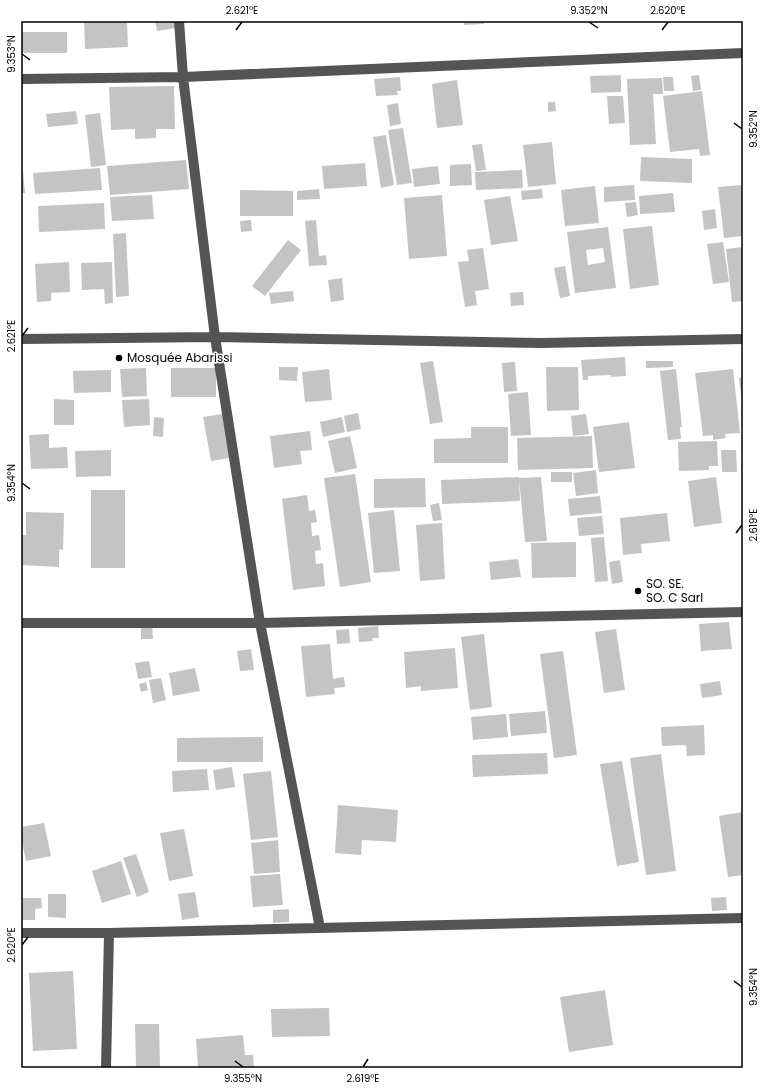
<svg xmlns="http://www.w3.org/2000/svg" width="764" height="1089" viewBox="0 0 764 1089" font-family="Poppins,sans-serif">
  <rect width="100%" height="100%" fill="#fff"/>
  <path fill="#c4c4c4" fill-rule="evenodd" d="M84 21H127L128 47 85 49Z
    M155 21H175L176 28 157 31Z
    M464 21H484V24L464 25Z
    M21 32H67V53H21Z
    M621 75V92L591 93 590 76Z
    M699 75 701 90 693 91 691 76Z
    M400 77 401 91H397L398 95 376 96 374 79Z
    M663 77H673L674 91H664Z
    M662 78 663 94H653L656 144 630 145 627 79Z
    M457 80 463 125 437 128 432 84Z
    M174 86 175 129H156V138L135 139V129L111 130 109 87Z
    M702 91 710 155 700 156 699 149 670 152 663 96Z
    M607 96H623L625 123 609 124Z
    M548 102H555L556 111 548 112Z
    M398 103 401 124 390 126 387 105Z
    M76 111 78 124 48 127 46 114Z
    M100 113 106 165 91 167 85 115Z
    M403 128 412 183 397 185 388 130Z
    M386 135 394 185 381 188 373 137Z
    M552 142 556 184 528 187 523 145Z
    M482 144 486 170 476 171 472 145Z
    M641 157 692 159V183L640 181Z
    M21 159H22L25 193H21Z
    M186 160 189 189 110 195 107 166Z
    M365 163 367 186 324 189 322 166Z
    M471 164 472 185 450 186V165Z
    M438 166 440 184 414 187 412 169Z
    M100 168 102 190 35 194 33 173Z
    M522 170 523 188 476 190 475 172Z
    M634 185 635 200 604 202V187Z
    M741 185 743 202V236L724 238 718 187Z
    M595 186 599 223 565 226 561 190Z
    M319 189 320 199 297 200V191Z
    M542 189 543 198 522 200 521 191Z
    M240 190 293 191V216H240Z
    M673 193 675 212 640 214 639 196Z
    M152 195 154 219 112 221 110 197Z
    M442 195 447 256 409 259 404 198Z
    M510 196 518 241 491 245 484 200Z
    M636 202 638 215 627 217 625 203Z
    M104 203 105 229 39 232 38 206Z
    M715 209 717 228 704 230 702 211Z
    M251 220 252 231 241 232 240 221Z
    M316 220 319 256 326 255 327 265 309 266 305 221Z
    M652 226 659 285 630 289 623 229Z
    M608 227 616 288 575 293 567 232ZM603 248 605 262 588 265 586 250Z
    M126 233 129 296 116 297 113 234Z
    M288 240 301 250 265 296 252 286Z
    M723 242 729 282 713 284 707 244Z
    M743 247V301L732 302 726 249Z
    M483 248 489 289 475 291 477 305 465 307 458 262 469 261 467 250Z
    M69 262 70 292 51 293V301L37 302 35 264Z
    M112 262 113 303 105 304 104 289 82 290 81 263Z
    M565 266 570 296 560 298 554 268Z
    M342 278 344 300 331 302 328 280Z
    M293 291 294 301 271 304 269 293Z
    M523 292 524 305 511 306 510 293Z
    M625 357 626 376 611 377V375L588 376V380H583L581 360Z
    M433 361 443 422 430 424 420 363Z
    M646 361H673V367L646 368Z
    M515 362 517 391 504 392 502 363Z
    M279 367H298L297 381 279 380Z
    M546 367H578L579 410 547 411Z
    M146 368 147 396 122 397 120 369Z
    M171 368H216V397H171Z
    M329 369 332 400 305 402 302 372Z
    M676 369 682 427H680L681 439 668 440 660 371Z
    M733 369 740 433 725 434 726 438 713 440V435L703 436 695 373Z
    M111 370V392L74 393 73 371Z
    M743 377V402H742L739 378Z
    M528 392 531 435 511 436 508 394Z
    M54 399 74 400V425H54Z
    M149 399 150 425 124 427 122 400Z
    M228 413 236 457 211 461 203 417Z
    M358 413 361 429 347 432 344 416Z
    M586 414 589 434 573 436 571 416Z
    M154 417 164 418 163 437 153 436Z
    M342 417 345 432 323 437 320 422Z
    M629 422 635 468 599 472 593 427Z
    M471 427H508V463H434V439L471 438Z
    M310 431 312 450 300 451 302 464 274 468 270 436Z
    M49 434V448L67 447 68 468 31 469 29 435Z
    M350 436 357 468 335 473 328 441Z
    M592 436 593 468 518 470 517 438Z
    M717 441 718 466H709V470L679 471 678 442Z
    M111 450V476L76 477 75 451Z
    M721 450H736L737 472H722Z
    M596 470 598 493 576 496 573 473Z
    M551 472H572V482H551Z
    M355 474 371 582 340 587 324 478Z
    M519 477 520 501 442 504 441 480Z
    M541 477 547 541 525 542 519 478Z
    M716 477 722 523 694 527 688 481Z
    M425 478 426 507 374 508V479Z
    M91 490H125V568H91Z
    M307 495 309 511 315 510 317 522 311 523 312 536 319 535 321 550 315 551 316 564 323 563 325 586 293 590 282 499Z
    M600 496 602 513 570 516 568 499Z
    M439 503 442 520 433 521 430 505Z
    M394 510 400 571 374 573 368 513Z
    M26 512 64 513 63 550 59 549V567L21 565V535H26Z
    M667 513 670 541 641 544 642 553 623 555 620 518Z
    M602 516 604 534 579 536 577 518Z
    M442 523 445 579 420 581 416 525Z
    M604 537 608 581 595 582 591 538Z
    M576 542V577L532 578 531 543Z
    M518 559 521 577 491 580 489 562Z
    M620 560 623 582 612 584 609 562Z
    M729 622 732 649 701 651 699 624Z
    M141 624H152L153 639H141Z
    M378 626 379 638H372L373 641 359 642 358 628Z
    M349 629 350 643 337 644 336 630Z
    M616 629 625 690 604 693 595 632Z
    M484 634 492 707 470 710 461 637Z
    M330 644 333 679 344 677 345 687 334 688 335 694 306 697 301 646Z
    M455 648 458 688 421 691V686L406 688 404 652Z
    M251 649 254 670 240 671 237 651Z
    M563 651 577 755 554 758 540 654Z
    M149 661 152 677 138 679 135 663Z
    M195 668 200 691 173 696 169 673Z
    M161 678 166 700 153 703 149 680Z
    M720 681 722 695 702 698 700 684Z
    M146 682 148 690 141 692 139 684Z
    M545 711 547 733 511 736 509 714Z
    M506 714 508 737 473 740 471 717Z
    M704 725 705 755 687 756 686 745 662 746 661 727Z
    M263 737V762H177V738Z
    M547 753 548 774 473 777 472 755Z
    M661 754 676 871 646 875 630 758Z
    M622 761 639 862 617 866 600 764Z
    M232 767 235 787 216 790 213 770Z
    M207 769 209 790 173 792 172 771Z
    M271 771 278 837 251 840 243 774Z
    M338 805 398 810 396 842 362 840 361 855 335 853Z
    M743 812V875L728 877 719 816Z
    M44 823 51 856 26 861 21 836V827Z
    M184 829 193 876 169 881 160 833Z
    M278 840 280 872 254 874 251 843Z
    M136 854 149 892 137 897 123 858Z
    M121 861 131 894 102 903 92 871Z
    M280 874 283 905 253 907 250 876Z
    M195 892 199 917 182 920 178 894Z
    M48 894H66V918L48 917Z
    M726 897 727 910 712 911 711 898Z
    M22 898H41L42 908 35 909V920H22Z
    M289 909V922L273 923V910Z
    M73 971 77 1049 33 1051 29 973Z
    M605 990 613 1045 569 1052 560 997Z
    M329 1008 330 1036 272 1037 271 1009Z
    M135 1024H159L160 1068H136Z
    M243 1035 245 1055H253L254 1068H198L196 1039Z"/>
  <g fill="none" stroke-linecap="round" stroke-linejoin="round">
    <path stroke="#545454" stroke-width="10" d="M179 21 183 77 215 337 260 623 320 928
      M21 79 183 77 743 53
      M21 339 215 337 542 343 743 339
      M21 623H260L743 612
      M21 933H109L743 918
      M106 1068 109 933"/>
  </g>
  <path fill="none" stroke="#000" stroke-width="1.5" d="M589 22 598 28M236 30 242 22M662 30 668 22M22 54 30 60M734 123 742 129M22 336 28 328M22 483 30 489M736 533 742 525M22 945 28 937M734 981 742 987M235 1061 243 1067M363 1067 368 1059"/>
  <g fill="#000" stroke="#fff" stroke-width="1.5">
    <circle cx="119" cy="358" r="4"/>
    <circle cx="638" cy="591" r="4"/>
  </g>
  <g text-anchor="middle" stroke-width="3" stroke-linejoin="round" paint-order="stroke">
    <g font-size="12" fill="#000" stroke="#fff" text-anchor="start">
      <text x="127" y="362">Mosquée Abarissi</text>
      <text x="646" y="588">SO. SE.<tspan x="646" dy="14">SO. C Sarl</tspan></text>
    </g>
  </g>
  <rect width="764" height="1089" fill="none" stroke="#ffffff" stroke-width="44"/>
  <rect x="22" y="22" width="720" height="1045" fill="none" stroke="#000" stroke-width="1.5"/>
  <g font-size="10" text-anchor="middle" fill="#000">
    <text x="242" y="14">2.621°E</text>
    <text x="589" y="14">9.352°N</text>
    <text x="668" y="14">2.620°E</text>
    <text transform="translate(11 54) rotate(-90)" y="4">9.353°N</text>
    <text transform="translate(753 129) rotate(-90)" y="4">9.352°N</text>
    <text transform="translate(11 336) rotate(-90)" y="4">2.621°E</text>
    <text transform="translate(11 483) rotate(-90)" y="4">9.354°N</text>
    <text transform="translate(753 525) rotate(-90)" y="4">2.619°E</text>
    <text transform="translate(11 945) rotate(-90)" y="4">2.620°E</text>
    <text transform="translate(753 987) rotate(-90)" y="4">9.354°N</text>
    <text x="243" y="1082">9.355°N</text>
    <text x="363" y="1082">2.619°E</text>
  </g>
</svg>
